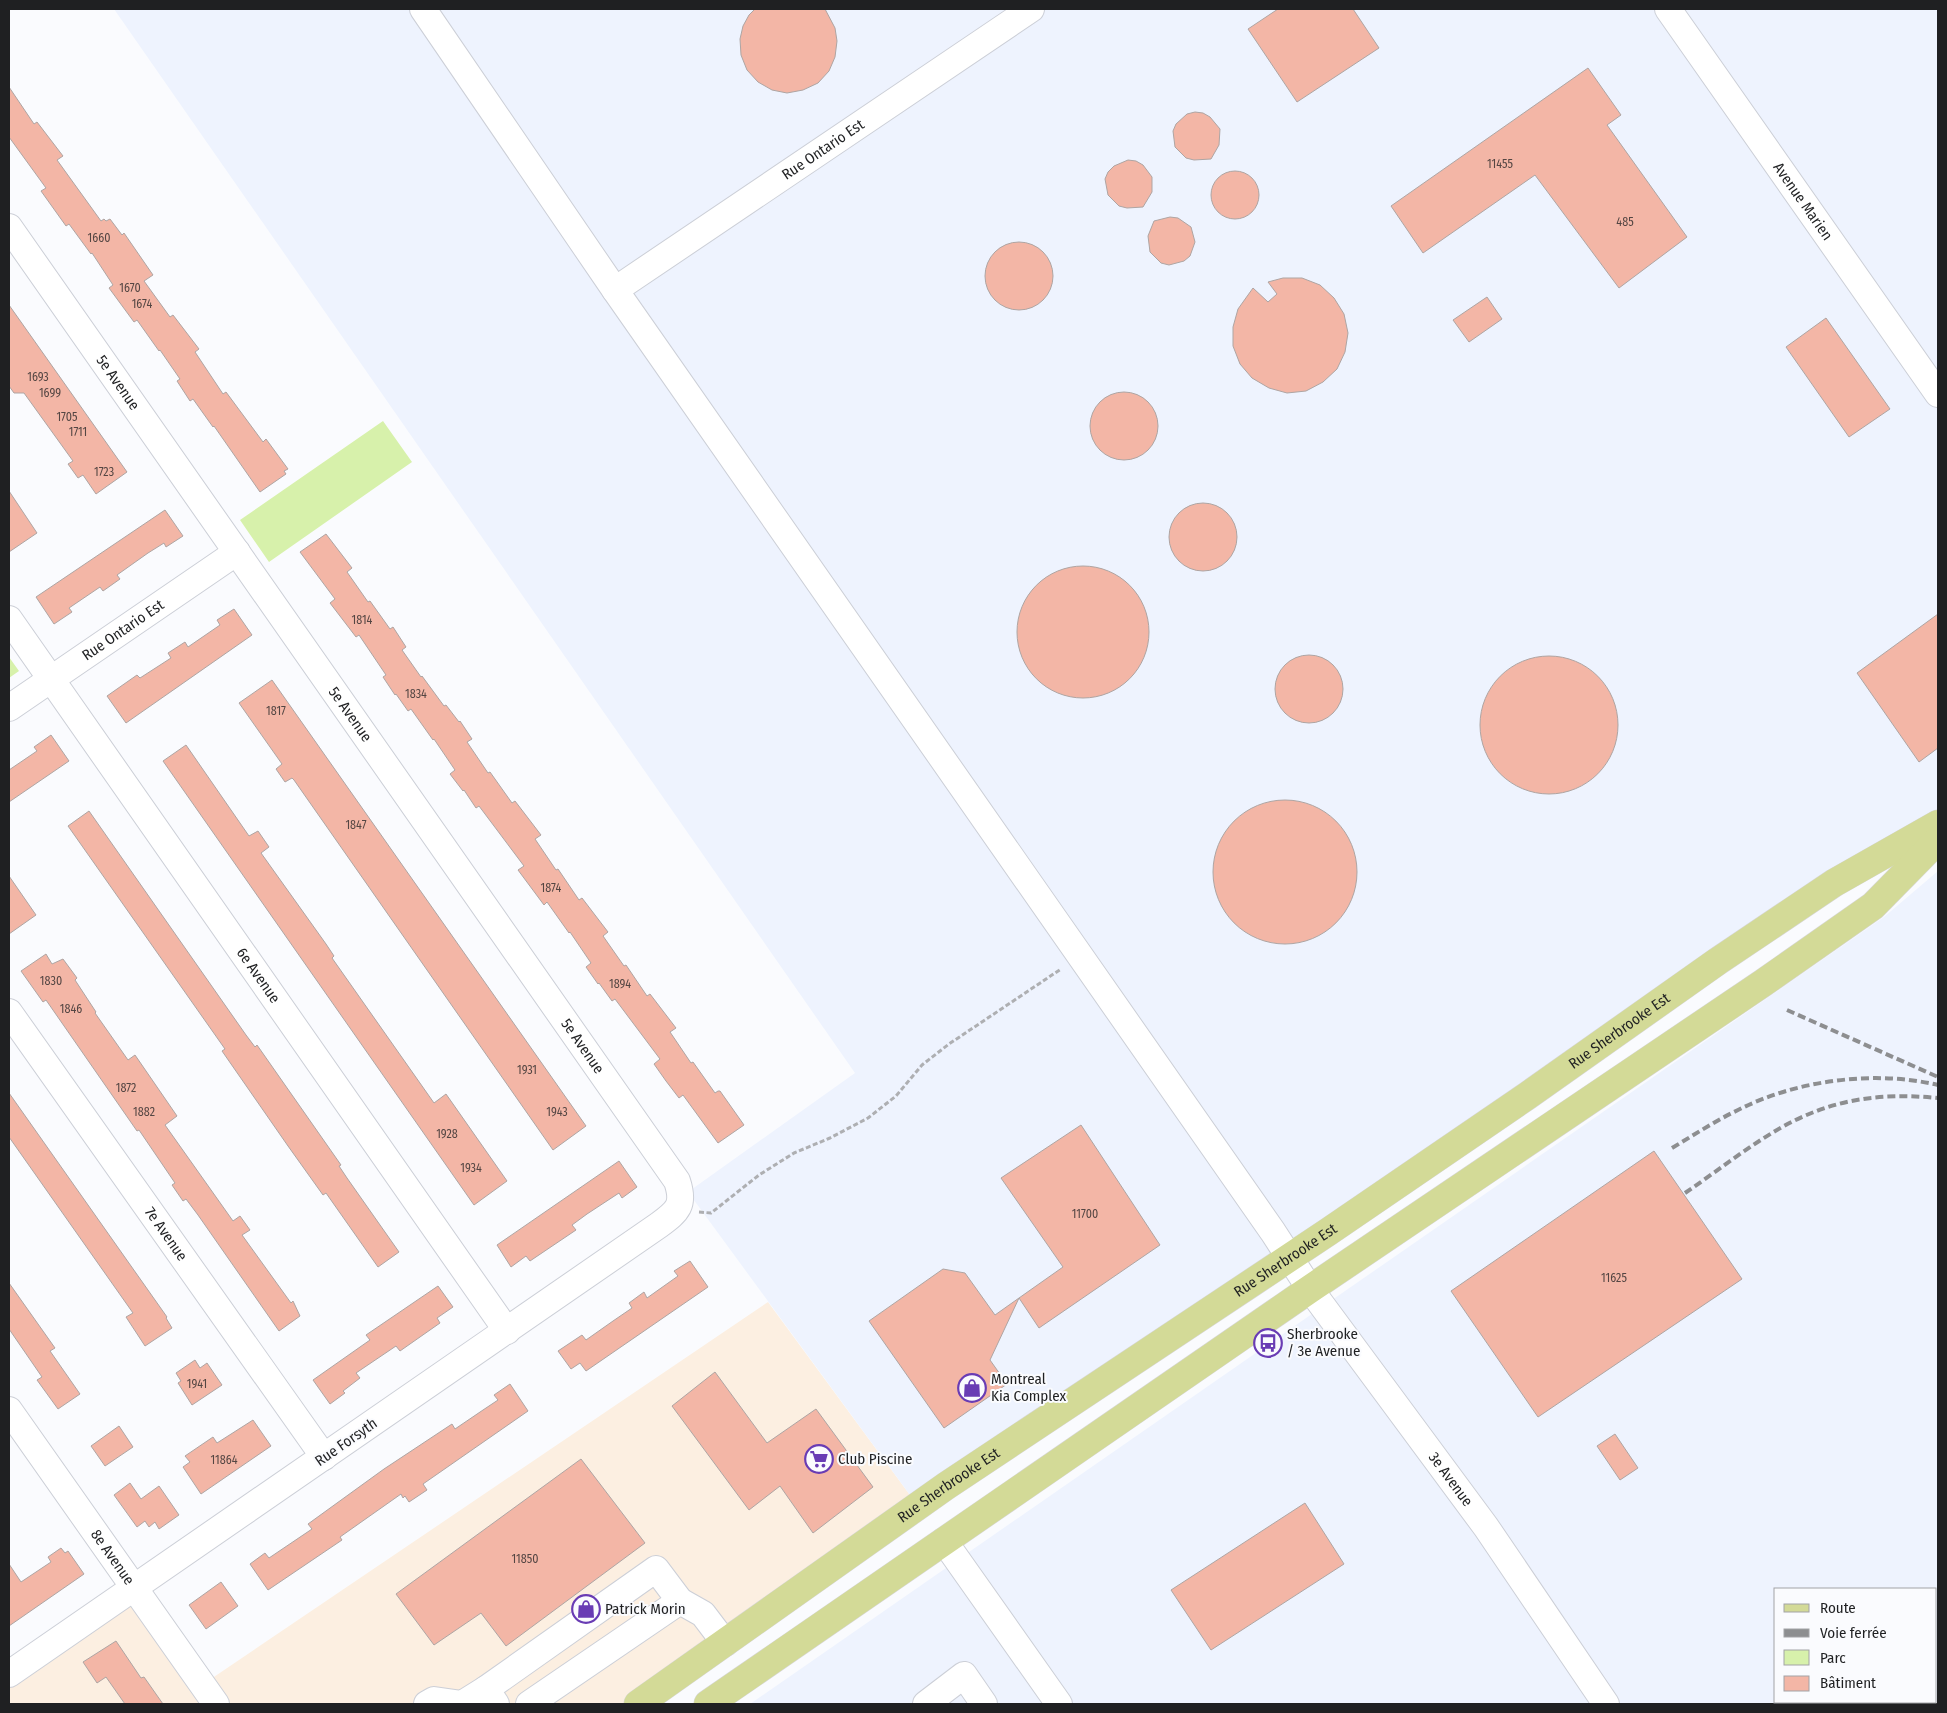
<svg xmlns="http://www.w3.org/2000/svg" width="1947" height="1713" viewBox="0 0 1947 1713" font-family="'Fira Sans Condensed',sans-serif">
  <rect width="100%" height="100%" fill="#fafbfe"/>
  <path fill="#fcefe1" d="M768 1302 918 1506 628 1704H9V1675L133 1588 202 1685Z"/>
  <path fill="#eef3fe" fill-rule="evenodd" d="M114 9H1938V824L918 1506 688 1192 855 1073Z
    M1938 871V1704H750L1884 917ZM1776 1589H1936V1702H1776Z"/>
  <path fill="#d7f1ab" d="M383 421 412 462 269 562 240 520Z
    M9 657 19 671 9 678Z"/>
  <path fill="#f3b6a6" stroke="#aea5a3" d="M755 9H825L835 28 837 41 835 57 829 71 818 83 803 90 787 93 772 90 758 82 747 70 741 55 740 39 743 26 749 15Z
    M1278 9H1353L1379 48 1297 102 1248 29Z
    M1588 68 1621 115 1607 125 1687 237 1619 288 1535 175 1423 253 1391 206Z
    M9 87 34 124 37 122 63 156 57 160 101 221 104 219 106 221 110 219 122 235 124 233 153 275 144 281 170 317 173 315 199 349 195 352 223 394 226 392 263 442 266 439 288 469 284 471 286 474 260 492 214 426 213 427 193 399 190 401 177 381 180 379 160 350 159 351 137 320 134 322 109 288 113 285 92 253 91 254 69 224 66 226 41 191 46 188 9 137Z
    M1195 112 1203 113 1210 117 1220 129 1219 145 1211 159 1194 160 1186 158 1175 147 1173 131 1176 124 1187 114Z
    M1128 160 1136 161 1143 165 1152 177V192L1143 207 1127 208 1119 206 1108 195 1105 179 1108 172 1114 166Z
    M1211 195a24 24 0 1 1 48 0a24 24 0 1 1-48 0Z
    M1170 217 1178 218 1191 227 1195 242 1190 256 1184 261 1169 265 1161 263 1150 252 1148 236 1154 221Z
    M985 276a34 34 0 1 1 68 0a34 34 0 1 1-68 0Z
    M1283 278H1302L1320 285 1334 298 1344 314 1348 333 1345 352 1337 369 1323 382 1306 391 1287 393 1269 388 1252 378 1240 364 1233 346V327L1238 309 1253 288 1268 302 1277 294 1268 282Z
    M1487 297 1502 319 1469 342 1453 320Z
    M9 305 127 472 96 494 83 475 78 478 68 464 73 461 24 393H14L9 386Z
    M1826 318 1890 409 1849 437 1786 347Z
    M1090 426a34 34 0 1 1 68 0a34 34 0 1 1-68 0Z
    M9 491 37 533 9 552Z
    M1169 537a34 34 0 1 1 68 0a34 34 0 1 1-68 0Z
    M165 510 183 536 166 547 164 543 148 553 117 575 120 579 103 591 100 587 69 608 72 612 54 624 36 597Z
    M326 534 352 568 347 572 368 602 370 601 390 629 393 627 406 647 402 650 421 677 422 676 444 706 446 705 459 722 460 721 472 739 467 742 488 773 490 772 512 803 515 801 541 835 535 839 556 870 558 869 579 900 582 898 608 932 603 936 624 966 626 965 647 996 650 994 676 1028 670 1032 691 1063 693 1062 715 1093 718 1091H720L744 1125 718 1143 683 1095 679 1098 666 1081 654 1064 660 1059 615 999 612 1001 599 983 598 984 586 967 591 963 570 932 569 933 547 902 544 905 518 870 524 866 479 806 476 808 464 790 463 791 450 774 455 770 434 739 433 740 411 709 408 711 396 694 395 695 383 677 386 675 359 635 356 637 330 603 335 599 300 552Z
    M1017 632a66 66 0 1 1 132 0a66 66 0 1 1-132 0Z
    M234 609 252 635 126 723 107 696 137 675 140 678 171 658 168 653 185 642 188 647 220 625 217 620Z
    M1938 614V748L1919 762 1857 673Z
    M1275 689a34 34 0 1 1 68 0a34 34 0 1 1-68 0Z
    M1480 725a69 69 0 1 1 138 0a69 69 0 1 1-138 0Z
    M272 680 586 1126 553 1150 294 780 292 778 285 782 276 769 282 764 239 703Z
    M51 735 69 761 9 802V770L37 751 34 747Z
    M186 745 249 836 258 831 269 847 261 853 326 944 334 956 332 958 434 1103 446 1094 507 1181 474 1205 163 761Z
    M1213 872a72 72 0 1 1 144 0a72 72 0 1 1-144 0Z
    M89 811 246 1035 255 1047 257 1045 341 1165 339 1166 347 1178 399 1252 378 1267 326 1193 323 1195 288 1146 222 1051 225 1049 68 826Z
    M9 876 36 915 9 934Z
    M46 954 52 964 63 959 77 978 75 980 96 1012 95 1013 128 1060 135 1055 177 1116 165 1125 233 1221 240 1216 250 1230 242 1235 291 1303 293 1301 300 1316 279 1331 198 1215 186 1199 183 1201 172 1185 175 1183 139 1130 137 1131 46 1000 43 1002 21 971Z
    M9 1093 167 1317 166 1318 172 1328 145 1346 126 1317 133 1313 9 1137Z
    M1081 1125 1160 1245 1039 1328 1019 1298 1063 1267 1001 1178Z
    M1654 1151 1742 1279 1538 1417 1451 1291Z
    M619 1161 637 1187 622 1198 619 1193 587 1214 572 1225 576 1230 530 1261 526 1256 511 1267 497 1245Z
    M690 1261 708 1287 586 1371 580 1363 571 1369 558 1351 582 1335 586 1340 613 1321 632 1308 629 1303 644 1292 647 1298 678 1276 674 1271Z
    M943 1269 965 1273 995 1315 1019 1298 990 1360 1007 1384 944 1428 869 1321Z
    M9 1283 55 1348 50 1351 80 1394 58 1409 37 1380 42 1377 9 1329Z
    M438 1286 453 1307 437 1318 440 1323 400 1351 396 1346 356 1373 360 1378 343 1391 345 1393 330 1404 313 1380 370 1340 366 1335Z
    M195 1360 200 1368 207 1363 222 1385 192 1405 178 1383 181 1381 176 1373Z
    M715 1372 767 1443 816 1409 873 1487 813 1533 780 1486 749 1510 672 1406Z
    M510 1384 528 1411 423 1484 427 1490 409 1502 405 1496 403 1498 401 1494 340 1537 342 1540 268 1590 250 1564 265 1553 269 1558 312 1529 308 1524 384 1469 452 1424 455 1429 483 1410 498 1400 494 1395Z
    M253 1420 271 1446 201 1494 183 1467 190 1462 185 1456 213 1437 217 1443Z
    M119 1426 133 1447 105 1466 91 1446Z
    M1615 1434 1638 1468 1620 1480 1597 1446Z
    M581 1459 645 1543 506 1646 481 1613 434 1645 396 1594Z
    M130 1483 141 1499 159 1486 179 1515 159 1529 155 1522 149 1527 145 1521 137 1527 114 1495Z
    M1305 1503 1344 1564 1211 1650 1171 1590Z
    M61 1548 65 1553 68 1551 84 1574 9 1626V1564L21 1582 51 1562 48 1557Z
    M221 1582 238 1606 206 1629 189 1605Z
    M116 1641 141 1678 144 1677 163 1704H125L106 1677 97 1683 83 1662Z"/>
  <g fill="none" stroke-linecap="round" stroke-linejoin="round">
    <defs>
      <g id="minor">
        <path id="s1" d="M423 9 615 290 1273 1232 1310 1289 1486 1527 1606 1704"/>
        <path id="s2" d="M1668 9 1938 394"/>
        <path id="s3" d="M9 227 677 1181C685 1205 678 1211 659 1225L9 1674"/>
        <path id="s4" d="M615 290 1031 9"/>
        <path id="s5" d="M9 619 507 1331"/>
        <path id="s6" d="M9 708 237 552"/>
        <path id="s7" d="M9 1012 324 1457"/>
        <path id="s8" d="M9 1410 216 1704"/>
        <path d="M944 1541 1059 1704"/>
        <path d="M486 1689 656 1569 680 1601"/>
        <path d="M427 1704 434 1700 462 1704 486 1689 496 1704"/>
        <path d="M529 1704 680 1601 703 1614 725 1643"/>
        <path d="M926 1704 964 1675 984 1704"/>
      </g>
      <g id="major">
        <path id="s9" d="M638 1704 946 1486 1328 1232 1527 1096 1718 961 1834 883 1938 824"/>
        <path d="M708 1704 1310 1289 1763 983 1873 906 1938 840"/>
      </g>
    </defs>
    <use href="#minor" stroke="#cccfd7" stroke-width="28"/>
    <use href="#major" stroke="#d7d7d7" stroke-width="29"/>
    <path stroke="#aeafb2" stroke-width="3" stroke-dasharray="5 2.5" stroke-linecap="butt" d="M699 1212 711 1213 759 1175 794 1153 830 1138 868 1118 896 1096 922 1065 949 1044 1061 969"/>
    <use href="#minor" stroke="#fff" stroke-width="26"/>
    <use href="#major" stroke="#d3da97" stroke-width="28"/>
    <path stroke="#8d8e90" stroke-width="4" stroke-dasharray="8 4" stroke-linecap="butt" d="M1787 1010 1938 1077
      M1672 1148C1694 1135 1715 1121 1738 1110 1797 1080 1874 1070 1938 1085
      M1685 1193C1725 1166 1769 1129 1814 1112 1854 1096 1896 1094 1938 1098"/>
  </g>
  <defs>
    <symbol id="bus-ring" viewBox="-11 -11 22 22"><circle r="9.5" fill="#fafbfe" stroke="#693cb4" stroke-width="1.5"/><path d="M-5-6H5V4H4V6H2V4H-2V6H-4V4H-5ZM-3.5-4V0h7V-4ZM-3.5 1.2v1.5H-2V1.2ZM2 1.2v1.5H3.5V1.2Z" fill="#693cb4"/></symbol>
    <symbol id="shop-ring" viewBox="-11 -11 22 22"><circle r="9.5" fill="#fafbfe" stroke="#693cb4" stroke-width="1.5"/><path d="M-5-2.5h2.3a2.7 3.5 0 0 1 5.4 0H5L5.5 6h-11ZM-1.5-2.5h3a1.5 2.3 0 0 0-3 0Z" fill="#693cb4"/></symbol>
    <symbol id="supermarket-ring" viewBox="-11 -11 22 22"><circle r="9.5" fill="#fafbfe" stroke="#693cb4" stroke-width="1.5"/><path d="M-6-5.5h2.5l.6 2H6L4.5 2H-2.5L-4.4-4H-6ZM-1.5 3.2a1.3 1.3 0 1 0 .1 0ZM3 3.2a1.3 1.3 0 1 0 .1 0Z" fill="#693cb4"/></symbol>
  </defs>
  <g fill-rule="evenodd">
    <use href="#bus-ring" x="1252" y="1327" width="32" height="32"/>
    <use href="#shop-ring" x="956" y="1372" width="32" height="32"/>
    <use href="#supermarket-ring" x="803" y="1443" width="32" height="32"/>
    <use href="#shop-ring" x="570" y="1593" width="32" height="32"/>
  </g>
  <g text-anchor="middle" stroke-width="4" stroke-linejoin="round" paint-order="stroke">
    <g font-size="12" fill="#544643">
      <text x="1500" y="168">11455</text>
      <text x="1625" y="226">485</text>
      <text x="99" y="242">1660</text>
      <text x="130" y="292">1670</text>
      <text x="142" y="308">1674</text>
      <text x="38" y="381">1693</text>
      <text x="50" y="397">1699</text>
      <text x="67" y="421">1705</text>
      <text x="78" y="436">1711</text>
      <text x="104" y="476">1723</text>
      <text x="362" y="624">1814</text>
      <text x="416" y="698">1834</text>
      <text x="276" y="715">1817</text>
      <text x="356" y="829">1847</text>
      <text x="551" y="892">1874</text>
      <text x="51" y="985">1830</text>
      <text x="620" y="988">1894</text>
      <text x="71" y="1013">1846</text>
      <text x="527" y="1074">1931</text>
      <text x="126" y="1092">1872</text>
      <text x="144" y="1116">1882</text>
      <text x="557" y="1116">1943</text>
      <text x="447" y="1138">1928</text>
      <text x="471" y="1172">1934</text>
      <text x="1085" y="1218">11700</text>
      <text x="1614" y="1282">11625</text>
      <text x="197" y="1388">1941</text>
      <text x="224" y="1464">11864</text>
      <text x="525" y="1563">11850</text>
    </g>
    <g font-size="15" fill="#1f2022" stroke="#fafbfe">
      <text dy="5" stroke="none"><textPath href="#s4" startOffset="251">Rue Ontario Est</textPath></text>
      <text dy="5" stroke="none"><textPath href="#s2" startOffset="235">Avenue Marien</textPath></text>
      <text dy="5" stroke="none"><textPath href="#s3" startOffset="190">5e Avenue</textPath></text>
      <text dy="5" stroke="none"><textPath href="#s6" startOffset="138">Rue Ontario Est</textPath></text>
      <text dy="5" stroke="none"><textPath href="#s3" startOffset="595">5e Avenue</textPath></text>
      <text dy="5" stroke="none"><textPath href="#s5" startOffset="435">6e Avenue</textPath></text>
      <text dy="5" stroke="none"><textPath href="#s9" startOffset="1190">Rue Sherbrooke Est</textPath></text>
      <text dy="5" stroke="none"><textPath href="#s3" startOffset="1000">5e Avenue</textPath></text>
      <text dy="5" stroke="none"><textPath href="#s7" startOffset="272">7e Avenue</textPath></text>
      <text dy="5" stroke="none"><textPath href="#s9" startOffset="785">Rue Sherbrooke Est</textPath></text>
      <text transform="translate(346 1442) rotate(-35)" y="5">Rue Forsyth</text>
      <text dy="5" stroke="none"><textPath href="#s1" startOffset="1794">3e Avenue</textPath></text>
      <text dy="5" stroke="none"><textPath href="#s9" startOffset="380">Rue Sherbrooke Est</textPath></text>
      <text dy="5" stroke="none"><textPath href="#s8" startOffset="180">8e Avenue</textPath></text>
    </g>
    <g font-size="15" fill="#1f2022" stroke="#fafbfe" text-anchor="start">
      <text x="1287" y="1339">Sherbrooke<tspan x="1287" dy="17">/ 3e Avenue</tspan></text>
      <text x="991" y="1384">Montreal<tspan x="991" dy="17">Kia Complex</tspan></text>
      <text x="838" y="1464">Club Piscine</text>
      <text x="605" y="1614">Patrick Morin</text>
    </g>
  </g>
  <rect width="1947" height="1713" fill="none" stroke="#1f2022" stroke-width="20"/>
  <rect x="1774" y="1588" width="162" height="115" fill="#fafbfe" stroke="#a2a3a6"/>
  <rect x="1784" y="1604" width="25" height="8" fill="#d3da97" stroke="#a2a3a6"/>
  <text x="1820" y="1613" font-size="15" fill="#1f2022">Route</text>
  <rect x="1784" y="1629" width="25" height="8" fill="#8d8e90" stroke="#a2a3a6"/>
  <text x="1820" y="1638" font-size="15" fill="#1f2022">Voie ferrée</text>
  <rect x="1784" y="1650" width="25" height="15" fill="#d7f1ab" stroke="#a2a3a6"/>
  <text x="1820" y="1663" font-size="15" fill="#1f2022">Parc</text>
  <rect x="1784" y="1676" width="25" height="15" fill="#f3b6a6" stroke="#a2a3a6"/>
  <text x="1820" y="1688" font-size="15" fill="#1f2022">Bâtiment</text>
</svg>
